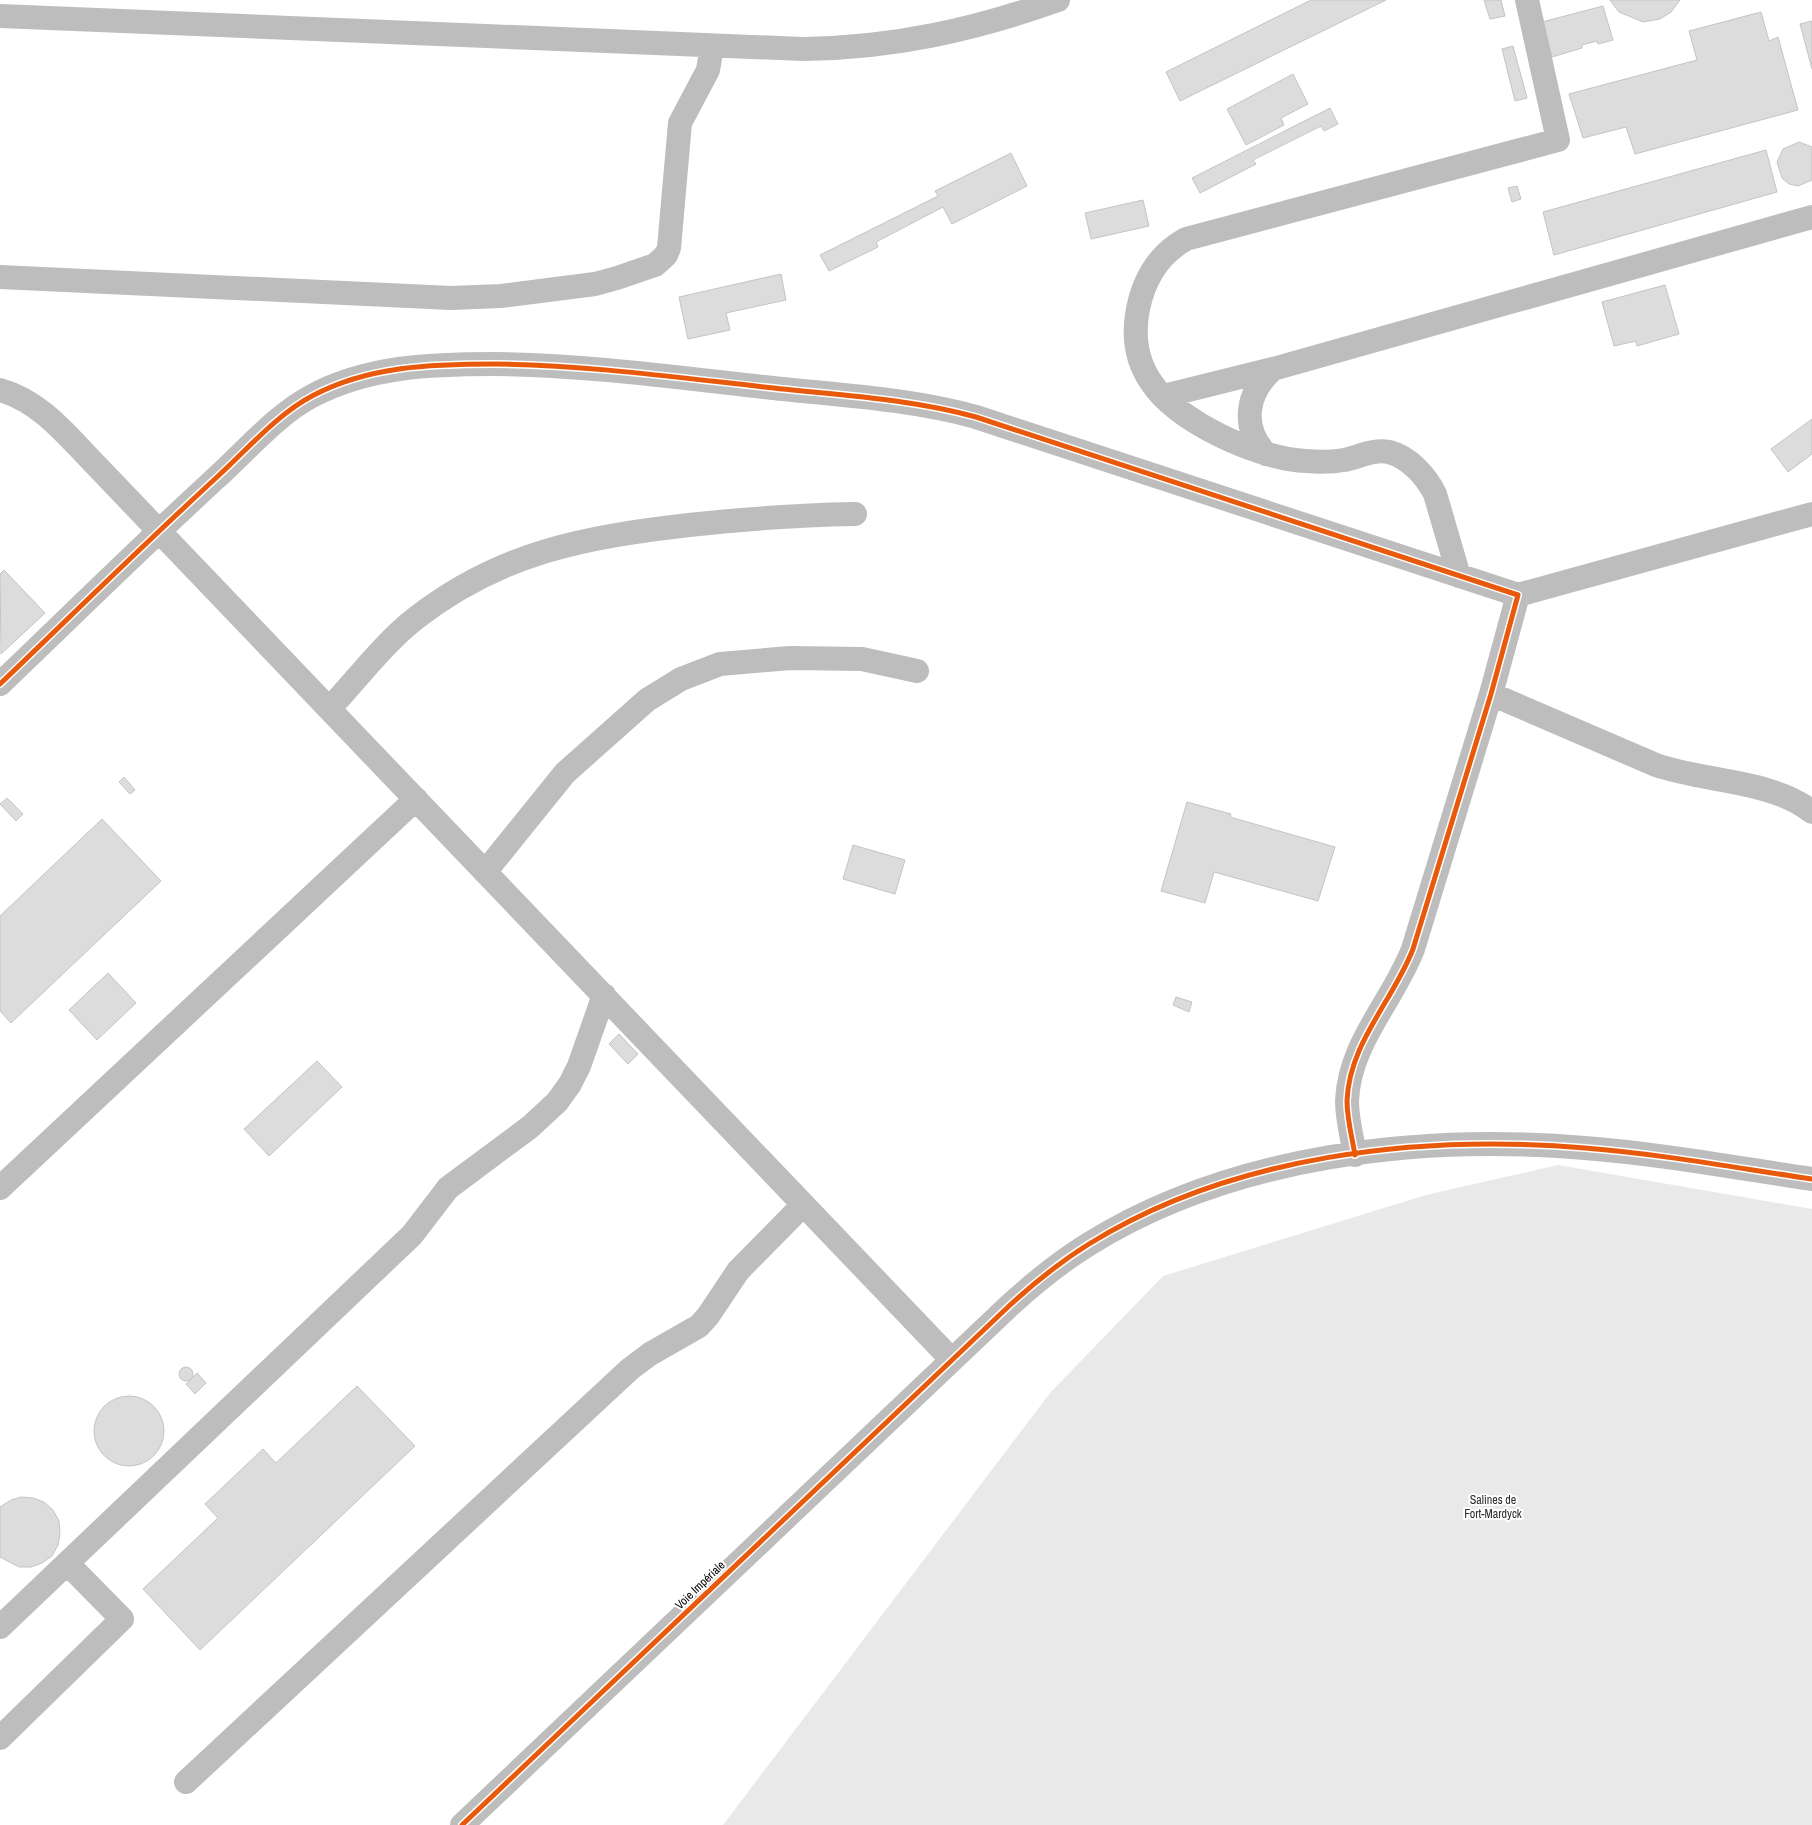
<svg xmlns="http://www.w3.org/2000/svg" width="1812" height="1825" viewBox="0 0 1812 1825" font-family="'Archivo Narrow',sans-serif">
  <rect width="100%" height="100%" fill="#fff"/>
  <path fill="#e9e9e9" d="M1558 1165 1812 1209V1825H723L1050 1393 1163 1276 1426 1195Z"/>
  <path fill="#dcdcdc" stroke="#c4c4c4" d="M1311 0H1386L1180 101 1166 72Z
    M1484 0H1501L1505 16 1490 19Z
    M1610 0H1680L1671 12 1660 19 1643 22 1619 12Z
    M1603 6 1613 40 1598 44 1597 41 1582 45V48L1552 57 1542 22Z
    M1761 12 1769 41 1778 37 1798 110 1635 154 1626 127 1583 138 1569 94 1697 60 1689 31Z
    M1812 21V69L1800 24Z
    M1513 46 1527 98 1515 101 1502 49Z
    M1293 74 1308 104 1281 118 1284 125 1246 145 1227 109Z
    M1330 108 1338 124 1324 131 1321 126 1253 160 1256 164 1200 193 1192 178Z
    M1799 142 1812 147V180L1798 186 1789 184 1782 178 1777 162 1783 149Z
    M1766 150 1777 192 1554 255 1543 212Z
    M1011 153 1027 186 952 224 943 207 876 242 878 247 829 271 820 255 938 196 935 191Z
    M1517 186 1521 199 1512 202 1508 188Z
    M1143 200 1149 226 1091 239 1085 213Z
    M781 274 786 300 726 313 730 330 688 339 679 297Z
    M1665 285 1679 334 1637 346 1636 341 1614 346 1602 302Z
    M1812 419V454L1788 472 1771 449Z
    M4 570 45 613 1 654 0 574Z
    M124 777 135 790 130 794 119 782Z
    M7 798 23 814 16 821 0 804Z
    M1187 802 1231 814 1230 817 1335 847 1318 901 1214 872 1205 903 1161 891Z
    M102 819 161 881 11 1023 0 1011V916Z
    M853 845 905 860 895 894 843 879Z
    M108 973 136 1003 97 1040 69 1010Z
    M1176 997 1192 1002 1189 1012 1173 1005Z
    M619 1034 638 1054 628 1064 609 1044Z
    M317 1061 342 1087 269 1156 244 1129Z
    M179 1374a7 7 0 1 1 14 0a7 7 0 1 1-14 0Z
    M197 1373 206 1383 195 1394 186 1384Z
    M357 1386 415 1446 200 1650 143 1589 218 1518 205 1504 263 1449 276 1463Z
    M94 1431a35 35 0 1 1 70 0a35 35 0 1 1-70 0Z
    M21 1497 33 1498 44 1502 53 1510 59 1521 60 1533 58 1545 52 1556 42 1563 31 1567H19L0 1557V1507L11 1500Z"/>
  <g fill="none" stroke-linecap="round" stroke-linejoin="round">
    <path stroke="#bdbdbd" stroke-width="24" d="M0 16 803 49C892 48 974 30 1058 0
      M0 277 451 298 501 296 595 284 617 278 655 265 666 255 669 248 680 123 708 70 712 47
      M0 390C39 401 64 432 91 460L952 1360
      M1164 396 1273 369
      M1266 454C1241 427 1246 393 1273 369L1812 217
      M1459 576 1435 494C1426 476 1409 457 1389 452 1373 449 1359 457 1344 460 1332 462 1318 462 1306 461 1259 459 1177 422 1151 382 1136 360 1133 334 1138 309 1144 279 1159 254 1186 239L1558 140 1527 0
      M1518 595 1812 514
      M0 684C72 615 143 545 216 478 246 451 276 415 312 396 368 366 432 364 495 364 585 365 674 377 764 387 834 395 908 398 976 417L1518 595 1491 694 1413 949C1393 1001 1349 1043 1347 1101 1347 1119 1352 1137 1355 1155
      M1491 694 1656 765C1704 782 1773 780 1812 812
      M330 708C358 678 384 643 416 618 501 552 585 537 689 525 744 519 799 515 855 514
      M485 872 565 773 647 700 681 679 720 664 790 658 862 659 917 671
      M0 1188 416 799
      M0 1627 412 1235 448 1188 530 1127 557 1102 570 1084 579 1066 604 995
      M0 1738 122 1619 67 1563
      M186 1782 630 1369 650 1354 699 1326 708 1316 738 1271 803 1205
      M462 1825 1009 1306C1034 1283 1060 1262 1089 1244 1232 1155 1420 1134 1585 1148 1661 1154 1737 1168 1812 1179"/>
    <defs>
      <path id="cycleway" d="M0 684C72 615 143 545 216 478 246 451 276 415 312 396 368 366 432 364 495 364 585 365 674 377 764 387 834 395 908 398 976 417L1518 595 1491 694 1413 949C1393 1001 1349 1043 1347 1101 1347 1119 1352 1137 1355 1155
        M462 1825 1009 1306C1034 1283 1060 1262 1089 1244 1232 1155 1420 1134 1585 1148 1661 1154 1737 1168 1812 1179"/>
    </defs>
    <use href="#cycleway" stroke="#fff" stroke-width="8"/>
    <use href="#cycleway" stroke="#e8590c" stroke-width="5"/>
  </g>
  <g text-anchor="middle" stroke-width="4" stroke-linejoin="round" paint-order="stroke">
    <g font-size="12" fill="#2e2e2e" stroke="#fff">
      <text x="1493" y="1504">Salines de<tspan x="1493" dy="14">Fort-Mardyck</tspan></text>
    </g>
    <g font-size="12" fill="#000" stroke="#fff">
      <text transform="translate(700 1585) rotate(-44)" y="4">Voie Impériale</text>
    </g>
  </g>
</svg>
